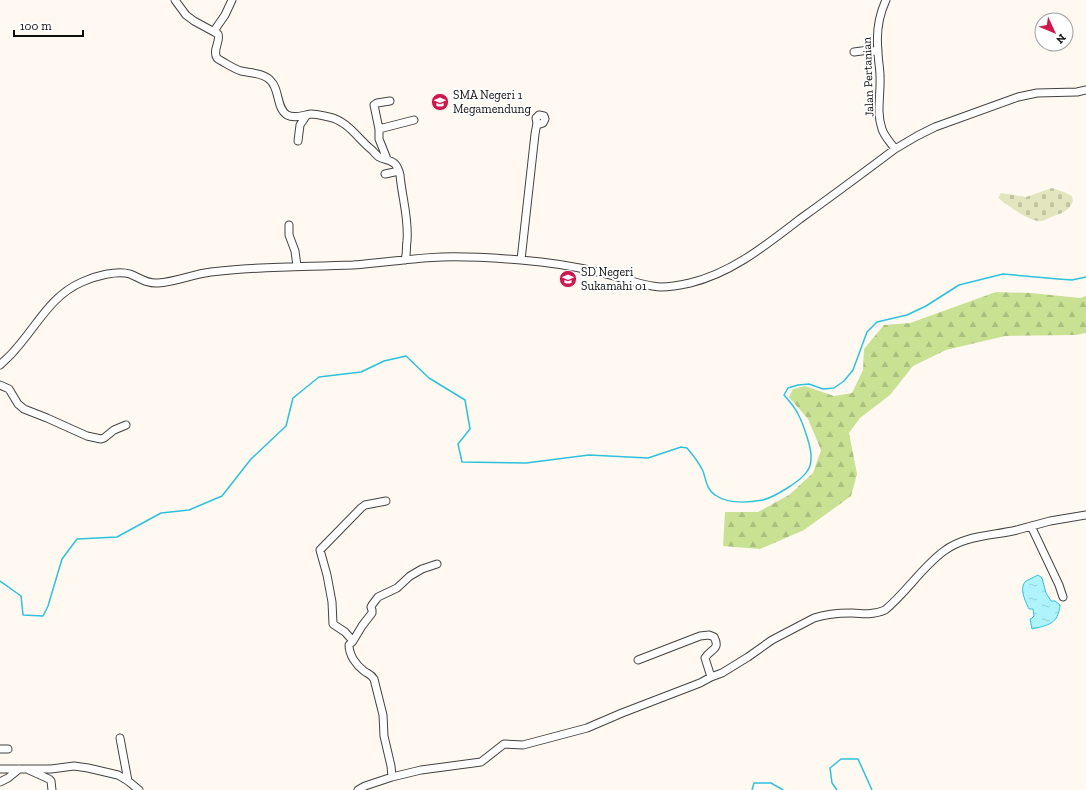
<svg xmlns="http://www.w3.org/2000/svg" width="1086" height="790" viewBox="0 0 1086 790" font-family="'Zilla Slab',serif">
  <defs>
    <pattern id="forest-firs" width="22" height="20" patternUnits="userSpaceOnUse"><rect width="22" height="20" fill="#c9e193"/><path d="M5 1l3.5 6h-7zM16 11l3.5 6h-7z" fill="#abc07e"/></pattern>
    <pattern id="cemetery-stones" width="16" height="16" patternUnits="userSpaceOnUse"><rect width="16" height="16" fill="#e2e5be"/><path d="M2 7V4a2 2 0 0 1 4 0v3zM10 15v-3a2 2 0 0 1 4 0v3z" fill="#c1c3a2"/></pattern>
    <pattern id="water-ripples" width="26" height="14" patternUnits="userSpaceOnUse"><rect width="26" height="14" fill="#aff3fc"/><path d="M2 4q2-2 4 0t4 0M15 11q2-2 4 0t4 0" fill="none" stroke="#95cfd7"/></pattern>
  </defs>
  <rect width="100%" height="100%" fill="#fff9f1"/>
  <path fill="url(#forest-firs)" d="M996 292 1031 293 1080 298 1086 296V333L1076 335 1005 336 946 350 913 366 890 395 860 418 849 433 857 474 851 496 804 530 760 549 723 546 725 512H758L789 495 813 473 821 450 808 419 789 397 793 389 805 386 834 396 852 393 863 370 864 349 884 325 910 323Z"/>
  <path fill="url(#cemetery-stones)" d="M1052 188 1064 192 1072 196 1073 201C1069 211 1064 212 1054 216 1050 217 1046 220 1042 221 1030 223 1008 205 998 198L1001 193 1026 197Z"/>
  <path fill="url(#water-ripples)" stroke="#2ec1db" d="M1038 575 1042 578 1046 593 1051 601H1055L1060 605C1058 624 1049 625 1032 629L1030 619 1032 618 1034 616 1033 609H1029C1026 602 1018 588 1026 581 1030 579 1034 577 1038 575Z"/>
  <g fill="none" stroke-linecap="round" stroke-linejoin="round">
    <path stroke="#2ec1db" stroke-width="1.5" d="M0 581 21 596 23 615 43 616 48 606 62 559 77 539 117 537 161 513 189 510 222 496 251 459 286 426 293 398 319 377 361 372 384 361 406 356 429 378 465 400 470 429 458 444 462 462 526 463 589 455 648 458 681 447 687 448C693 455 699 463 703 471 706 480 707 490 715 495 728 504 747 503 763 500 774 497 802 481 808 470 810 467 811 462 811 458 812 449 803 423 798 414 795 407 789 401 784 395L788 388 798 385 809 384 823 389 834 388 844 381 853 370 867 332 877 322 907 315 926 306 959 285 1003 274 1058 279 1072 280 1086 277
      M752 790 754 783H771L783 790
      M837 790 832 783 830 768 841 759H858L872 790"/>
    <defs>
      <path id="minor" d="M175 0 186 15 194 21 218 34C221 41 212 50 217 58 219 60 222 61 225 63 230 66 235 69 241 71 250 73 263 73 270 80 280 89 276 108 287 115 295 119 303 115 311 114 316 114 324 116 329 117 348 121 358 139 372 150 374 152 376 155 379 157 384 160 390 159 395 164 398 167 399 171 400 175 402 198 409 218 407 241 406 248 407 253 405 260
        M886 0C878 17 876 32 878 51 878 60 880 68 880 76 881 94 876 112 882 129 884 136 891 143 895 149
        M216 33V28L225 15 232 0
        M854 52 869 50 878 52
        M379 129 374 105 377 103 390 101
        M298 141 300 125 306 116
        M387 159 379 139V129L414 120
        M385 174 399 171
        M289 225V235L295 251 297 266
        M521 260 535 134 537 123 536 118 539 115 544 116 545 119 543 123 540 124 537 123
        M0 365C5 360 10 356 14 351 37 326 50 296 82 282 95 276 117 270 130 274 140 278 147 284 158 283 176 282 193 274 211 272 258 266 306 267 353 265 383 263 412 258 442 257 468 256 495 258 521 260 546 262 573 266 598 272 619 276 640 286 661 287 670 287 681 285 690 283 732 273 766 245 800 219 832 196 863 173 895 149L917 136 935 127 1018 97 1037 93 1077 92 1086 90
        M0 385 9 389 18 404 24 409 47 418 87 436 101 439 104 438 114 430 126 425
        M1031 526 1059 585 1063 597
        M353 641 345 632 333 624 332 602 327 575 320 550 361 508 365 505 386 501
        M638 660 700 636 709 635 714 637C721 650 710 649 705 658L711 677
        M120 738 128 781
        M0 749H8
        M0 769H51L74 766 88 768 118 775 128 781 139 790
        M29 770 49 779 51 781 52 790
        M392 777 391 766 384 736 383 715 374 679C371 674 368 674 364 671 356 665 349 655 349 645L353 641 362 626 372 613V610L371 607 372 605 378 597 397 588 410 576 422 569 437 564
        M0 782 8 778 19 769
        M358 790 365 786 392 777 421 770 481 762 504 744 523 745 587 728 622 713 700 683 711 677 722 673 748 657 772 640 814 618C826 614 839 613 851 613 863 614 874 615 885 610 907 592 921 568 944 551 965 535 992 536 1017 530 1028 527 1039 524 1050 521 1062 519 1074 517 1086 515"/>
    </defs>
    <use href="#minor" stroke="#424242" stroke-width="9"/>
    <use href="#minor" stroke="#fff" stroke-width="7"/>
  </g>
  <defs>
    <symbol id="school-disc" viewBox="-11 -11 22 22"><circle r="9.5" fill="#ce174d" stroke="#fff"/><path d="M0-5L7-2L0 1L-7-2ZM-4 1L0 2.5L4 1V4Q0 6-4 4Z" fill="#fff"/></symbol>
  </defs>
  <g fill-rule="evenodd">
    <use href="#school-disc" x="430" y="92" width="20" height="20"/>
    <use href="#school-disc" x="558" y="269" width="20" height="20"/>
  </g>
  <g text-anchor="middle" stroke-width="4" stroke-linejoin="round" paint-order="stroke">
    <g font-size="12" fill="#0f0f0f" stroke="#fff">
      <text transform="translate(868 77) rotate(-92)" y="4">Jalan Pertanian</text>
    </g>
    <g font-size="12" fill="#0f0f0f" stroke="#fff" text-anchor="start">
      <text x="453" y="99">SMA Negeri 1<tspan x="453" dy="14">Megamendung</tspan></text>
      <text x="581" y="276">SD Negeri<tspan x="581" dy="14">Sukamahi 01</tspan></text>
    </g>
  </g>
  <g transform="translate(1054 32) rotate(134)"><circle r="19" fill="#ffffff" stroke="#9f9f9f"/>
  <path d="M0-3L7 15L0 10L-7 15Z" fill="#ce174d"/>
  <text y="-6" font-size="11" font-weight="bold" text-anchor="middle" fill="#0f0f0f">N</text>
  </g>
  <path d="M14 30v6h69v-6" fill="none" stroke="#0f0f0f" stroke-width="2"/>
  <text x="20" y="30" font-size="12" fill="#0f0f0f" stroke="#ffffff" stroke-width="3" paint-order="stroke">100 m</text>
</svg>
